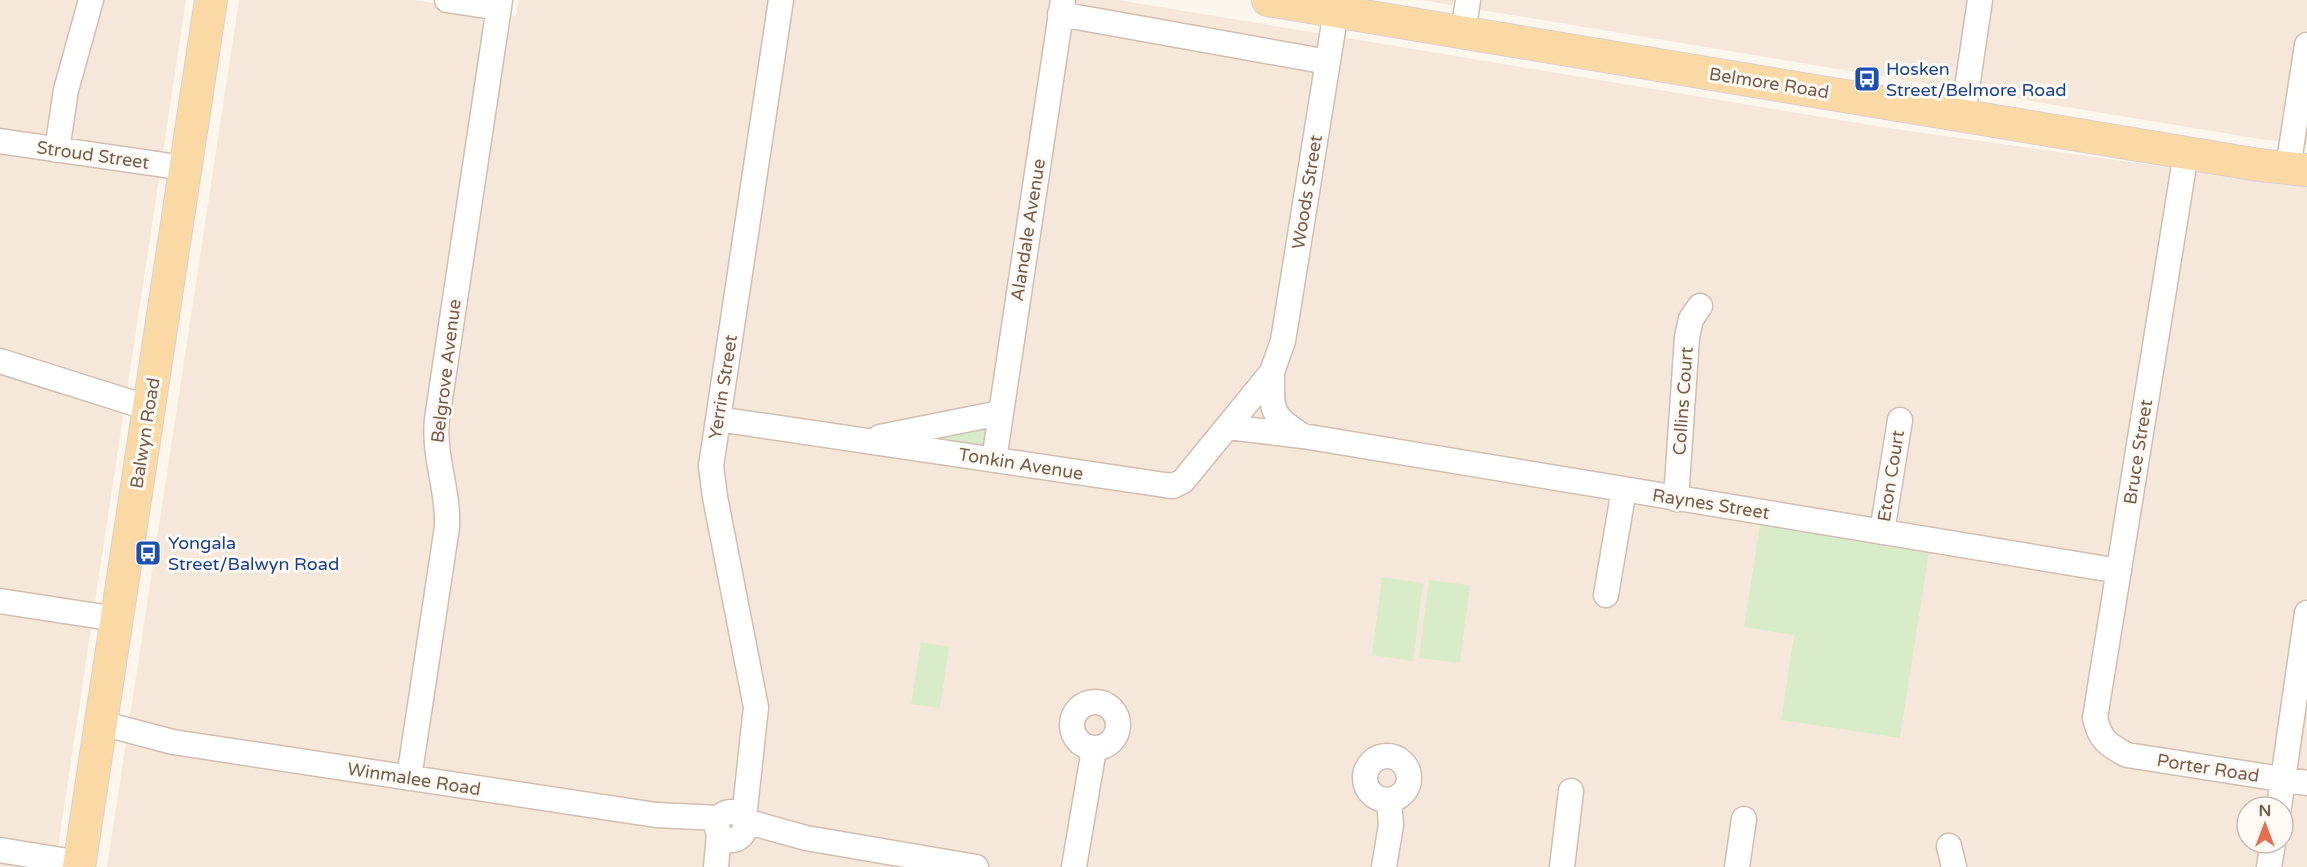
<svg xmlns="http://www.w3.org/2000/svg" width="2307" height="867" viewBox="0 0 2307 867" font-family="'Varela Round',sans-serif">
  <rect width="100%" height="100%" fill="#fdf6ec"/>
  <path fill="#f5e8da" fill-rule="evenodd" d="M0 0H186L55 867H0Z
    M239 0H414L516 16 519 0H1118L1882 127 2307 187V867H107ZM2247 807H2283V843H2247Z
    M1421 0H2307V145L2260 139Z"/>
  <path fill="#d8ecc9" d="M985 428 987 429 984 447 936 440 938 435Z
    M1760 525 1929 551 1900 738 1781 720 1794 635 1744 627Z
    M1382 577 1423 583 1413 661 1372 655Z
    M1429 580 1470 585 1460 663 1419 658Z
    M921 642 949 647 940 708 911 704Z"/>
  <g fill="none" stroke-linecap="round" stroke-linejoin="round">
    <defs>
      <path id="minor" d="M447 0 499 8
        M1060 14 1328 62
        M1463 33 1468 0
        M1963 115 1980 0
        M0 141 185 168
        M57 150 66 90 91 0
        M2186 153 2095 718C2100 740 2108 745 2127 755L2307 783
        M2288 168 2307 45
        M0 361 149 408
        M1272 372C1272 410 1269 415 1303 436
        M718 419 1165 485 1173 486 1183 481 1272 372 1283 341 1336 11
        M1228 427 1303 436 2119 571
        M880 437 1000 413
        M994 460 1063 0
        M1676 499 1687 337 1691 319 1700 306
        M1882 532 1900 420
        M1606 595 1624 489
        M0 601 117 619
        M1072 725a23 23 0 1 1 46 0a23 23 0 1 1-46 0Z
        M101 723 173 742 656 815 719 818
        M1365 778a22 22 0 1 1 44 0a22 22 0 1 1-44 0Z
        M409 778 447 527C449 491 433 456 437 419L500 0
        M2279 807 2307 613
        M717 826a14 14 0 1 1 28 0a14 14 0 1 1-28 0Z
        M744 818 756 707 715 497 711 466 781 0
        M745 821 806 838 976 867
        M1949 846 1954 867
        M0 850 80 863
        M716 867 719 834
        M1074 867 1094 749
        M1384 867 1391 825 1389 801
        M1562 867 1571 791
        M1737 867 1744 819
        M2269 867 2273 843"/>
      <path id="major" d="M1268 0 2259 165 2307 170
        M79 867 211 0"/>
    </defs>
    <use href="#minor" stroke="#d1beb0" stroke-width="27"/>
    <use href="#major" stroke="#dad1cd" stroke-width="34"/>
    <use href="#minor" stroke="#fff" stroke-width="24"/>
    <use href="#major" stroke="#fbd9a5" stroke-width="32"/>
  </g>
  <defs>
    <symbol id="bus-square" viewBox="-11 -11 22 22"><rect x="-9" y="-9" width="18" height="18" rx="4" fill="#1a4fb4" stroke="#fffaf3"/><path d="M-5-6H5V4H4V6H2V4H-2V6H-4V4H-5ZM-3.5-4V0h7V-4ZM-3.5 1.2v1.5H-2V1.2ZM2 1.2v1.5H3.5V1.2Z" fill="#fff"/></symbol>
  </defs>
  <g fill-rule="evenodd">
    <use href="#bus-square" x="1852" y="64" width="30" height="30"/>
    <use href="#bus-square" x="133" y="538" width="30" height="30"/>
  </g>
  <g text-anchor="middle" stroke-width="6" stroke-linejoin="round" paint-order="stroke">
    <g font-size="18" fill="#164399" stroke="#fffaf3" text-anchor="start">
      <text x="1886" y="75">Hosken<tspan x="1886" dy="21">Street/Belmore Road</tspan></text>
      <text x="168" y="549">Yongala<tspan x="168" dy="21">Street/Balwyn Road</tspan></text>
    </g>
    <g font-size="18" fill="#7a5c4d" stroke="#fffaf3">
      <text transform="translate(1769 83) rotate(9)" y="6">Belmore Road</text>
      <text transform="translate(93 155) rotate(8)" y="6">Stroud Street</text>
      <text transform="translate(1307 192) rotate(-81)" y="6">Woods Street</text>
      <text transform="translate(1028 230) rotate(-81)" y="6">Alandale Avenue</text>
      <text transform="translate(446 371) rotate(-83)" y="6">Belgrove Avenue</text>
      <text transform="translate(723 387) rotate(-81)" y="6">Yerrin Street</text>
      <text transform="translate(1683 401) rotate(-86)" y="6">Collins Court</text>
      <text transform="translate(145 433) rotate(-81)" y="6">Balwyn Road</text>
      <text transform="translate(2138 452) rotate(-81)" y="6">Bruce Street</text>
      <text transform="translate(1021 464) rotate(9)" y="6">Tonkin Avenue</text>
      <text transform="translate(1891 476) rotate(-81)" y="6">Eton Court</text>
      <text transform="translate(1711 504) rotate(9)" y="6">Raynes Street</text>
      <text transform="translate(2208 768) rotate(9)" y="6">Porter Road</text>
      <text transform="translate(414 779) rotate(9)" y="6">Winmalee Road</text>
    </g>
  </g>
  <g transform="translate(2265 825)"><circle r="28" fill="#fffaf3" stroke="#cabbb1" stroke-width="1.5"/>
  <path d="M0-4.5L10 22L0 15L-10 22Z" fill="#e76f51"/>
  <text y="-9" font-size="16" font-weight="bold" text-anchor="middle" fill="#7a5c4d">N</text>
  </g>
</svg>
